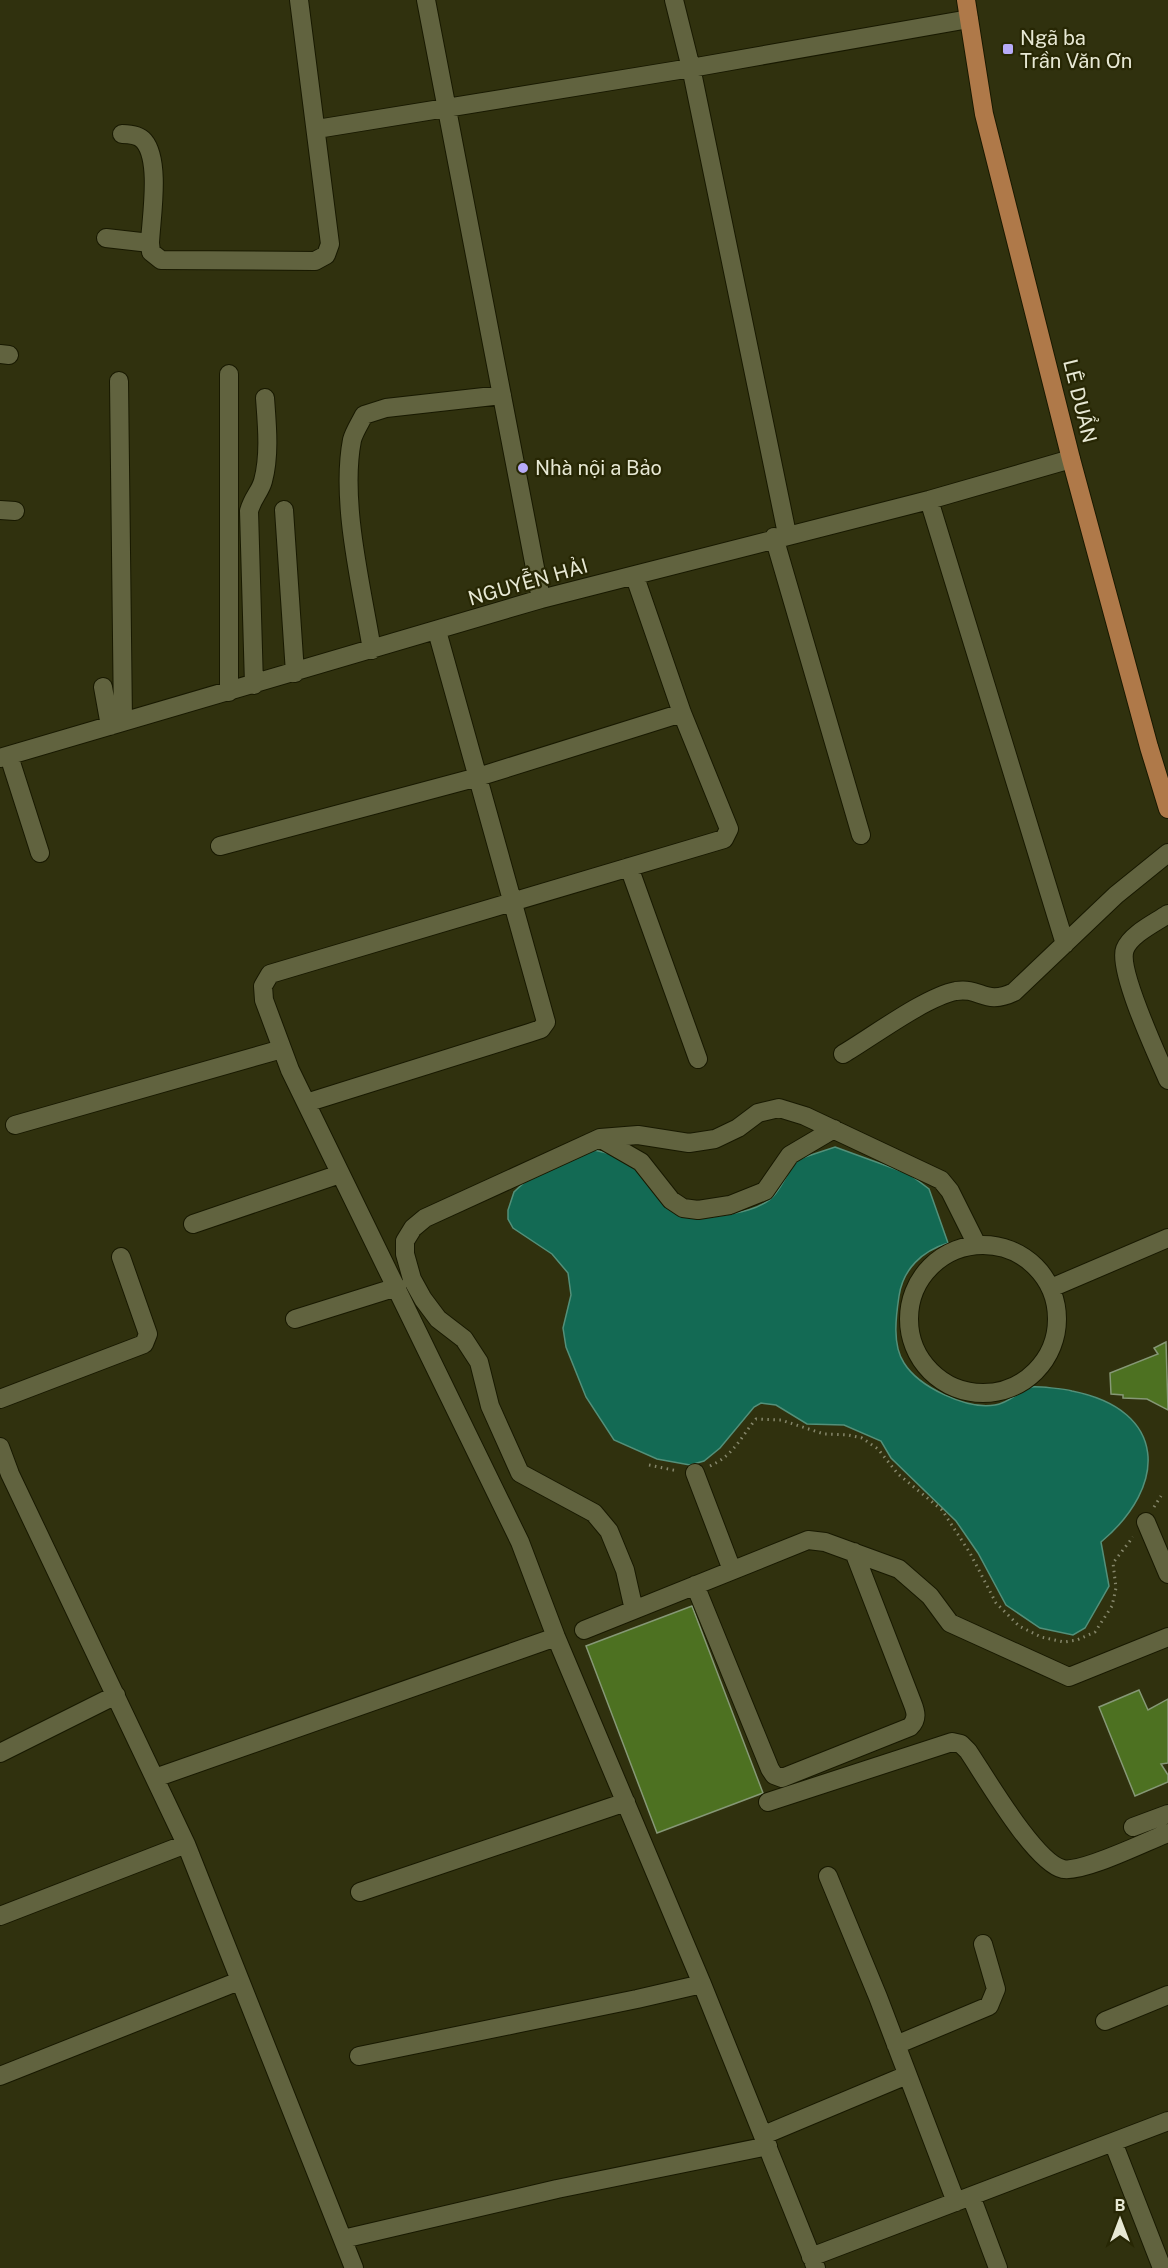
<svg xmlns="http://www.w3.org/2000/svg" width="1168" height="2268" viewBox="0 0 1168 2268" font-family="'Public Sans',sans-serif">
  <rect width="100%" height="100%" fill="#30310e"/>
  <path fill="#136a54" stroke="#53907a" stroke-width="1.5" d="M835 1147 909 1174 929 1189 948 1243C922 1251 903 1269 899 1296 896 1316 892 1345 904 1363 919 1387 967 1410 995 1405 1009 1403 1019 1391 1031 1387 1037 1386 1065 1389 1072 1391 1168 1410 1168 1486 1101 1542L1109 1586 1085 1628 1073 1635 1040 1628 1006 1605 978 1553 956 1521 891 1458 881 1441 844 1425 807 1424 776 1405 761 1403 754 1407 720 1448 704 1461 690 1465 657 1459 614 1440 586 1397 566 1347 563 1328 571 1295 568 1273 552 1254 513 1228 508 1219V1210L514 1192 530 1177 594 1150 624 1157 710 1217C731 1214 763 1211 776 1193 784 1183 789 1170 796 1160Z"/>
  <path fill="#4d7121" stroke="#869876" stroke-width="1.5" d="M1166 1342 1168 1410 1147 1399 1123 1398V1395L1111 1394 1110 1373 1158 1354 1154 1348Z
    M692 1606 763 1793 657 1833 586 1646Z
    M1139 1690 1148 1710 1168 1699V1763L1161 1764 1168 1775V1782L1135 1796 1099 1707Z"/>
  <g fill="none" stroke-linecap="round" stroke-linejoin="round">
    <defs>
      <path id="minor" d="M426 0 541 599
        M674 0 692 72 787 534
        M317 129 691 68 969 19
        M122 134C129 134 139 135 144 141 161 161 151 218 150 243L151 252 161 260 315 261 326 255 330 244 299 0
        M106 238 150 243
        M0 354 9 355
        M229 374V692
        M119 381 123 722
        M929 500 1065 944
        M0 510 15 511
        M284 510 295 673
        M774 537 861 835
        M635 577 682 713 729 829 724 839 270 974 263 986 264 1000 290 1070 520 1542 556 1637 702 1984 816 2268
        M372 650C362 588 340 502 352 440 354 432 360 423 364 415L386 408 502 395
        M254 685 249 511C253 497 260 492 263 481 270 455 267 425 265 398
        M103 687 110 726
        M9 756 40 853
        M0 758 541 599 929 500 1071 459
        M220 846 478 777 682 713
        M629 867 698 1059
        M1168 914C1155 923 1131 934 1125 949 1117 969 1158 1057 1168 1080
        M843 1054C872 1037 925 997 956 991 981 987 985 1006 1014 992L1116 895 1168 853
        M306 1103 529 1033 541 1029 546 1022 437 631
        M15 1125 282 1049
        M601 1139 641 1162 671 1200 683 1208 698 1210 730 1205 765 1191 790 1155 834 1129
        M193 1224 340 1174
        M909 1319a74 74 0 1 1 148 0a74 74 0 1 1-148 0Z
        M1051 1288 1168 1238
        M295 1319 397 1287
        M0 1399 144 1344 148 1334 121 1257
        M0 1447 10 1474 186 1844 354 2268
        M695 1473 732 1570
        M1146 1522 1168 1574
        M695 1585 770 1769 774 1775 782 1778 910 1727C918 1719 916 1712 912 1702L854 1552
        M634 1610 625 1570 609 1531 594 1513 520 1473 490 1406 479 1362 464 1339 438 1319 423 1299 412 1279 405 1254V1241L413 1228 425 1218 600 1138 638 1135 689 1143 715 1139 738 1128 758 1113 779 1108 805 1116 941 1180 950 1191 977 1245
        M584 1630 808 1540 825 1542 899 1569 930 1596 950 1623 1069 1677 1168 1637
        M0 1753 116 1695
        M155 1778 556 1637
        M768 1802 952 1742 961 1744 968 1751C985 1776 1035 1863 1063 1869 1083 1873 1147 1841 1168 1833
        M1133 1827 1168 1814
        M828 1876 878 1997 956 2202
        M360 1892 626 1802
        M0 1916 186 1844
        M1105 2021 1168 1995
        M896 2045 989 2006 996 1989 983 1944
        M359 2056 637 1999 702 1984
        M0 2076 239 1981
        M764 2135 907 2075
        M1113 2142 1162 2268
        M971 2196 998 2268
        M343 2239 557 2189 768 2146
        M811 2257 1168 2121"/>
      <path id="major" d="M966 0 984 114 1071 459 1149 747 1168 809"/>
    </defs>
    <use href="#minor" stroke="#181901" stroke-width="20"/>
    <use href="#major" stroke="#181901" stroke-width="20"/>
    <path stroke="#86876b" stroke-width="3" stroke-dasharray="1.5 4.5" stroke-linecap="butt" d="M649 1465 678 1471
      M710 1466C734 1455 740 1438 756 1419L781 1420 824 1434 848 1435 862 1438 878 1449 898 1474 942 1510 970 1553 996 1603 1019 1626 1041 1637 1064 1642 1077 1640 1095 1632 1112 1606 1116 1588 1113 1563 1133 1537
      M1154 1507 1161 1496"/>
    <use href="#minor" stroke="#61633f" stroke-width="18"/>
    <use href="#major" stroke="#af7949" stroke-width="18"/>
  </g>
  <g fill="#b7abf8" stroke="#272704" stroke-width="2">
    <rect x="1002" y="43" width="12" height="12" rx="3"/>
    <circle cx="523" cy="468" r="6"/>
  </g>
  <g text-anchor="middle" stroke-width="4.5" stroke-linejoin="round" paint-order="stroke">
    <g font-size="20" fill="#e7e8d4" stroke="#272704" text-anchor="start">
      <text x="1020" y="45">Ngã ba<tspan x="1020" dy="23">Trần Văn Ơn</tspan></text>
      <text x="535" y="475">Nhà nội a Bảo</text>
    </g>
    <g font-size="20" fill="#e7e8d4" stroke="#272704">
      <text transform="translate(1080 401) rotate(76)" y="7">LÊ DUẨN</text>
      <text transform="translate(528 582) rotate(-16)" y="7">NGUYỄN HẢI</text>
    </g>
  </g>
  <g transform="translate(1120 2220)" stroke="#272704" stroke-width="4.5" paint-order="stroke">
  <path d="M0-4.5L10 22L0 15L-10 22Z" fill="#e7e8d4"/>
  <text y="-9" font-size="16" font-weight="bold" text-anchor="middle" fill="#e7e8d4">B</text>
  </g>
</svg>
